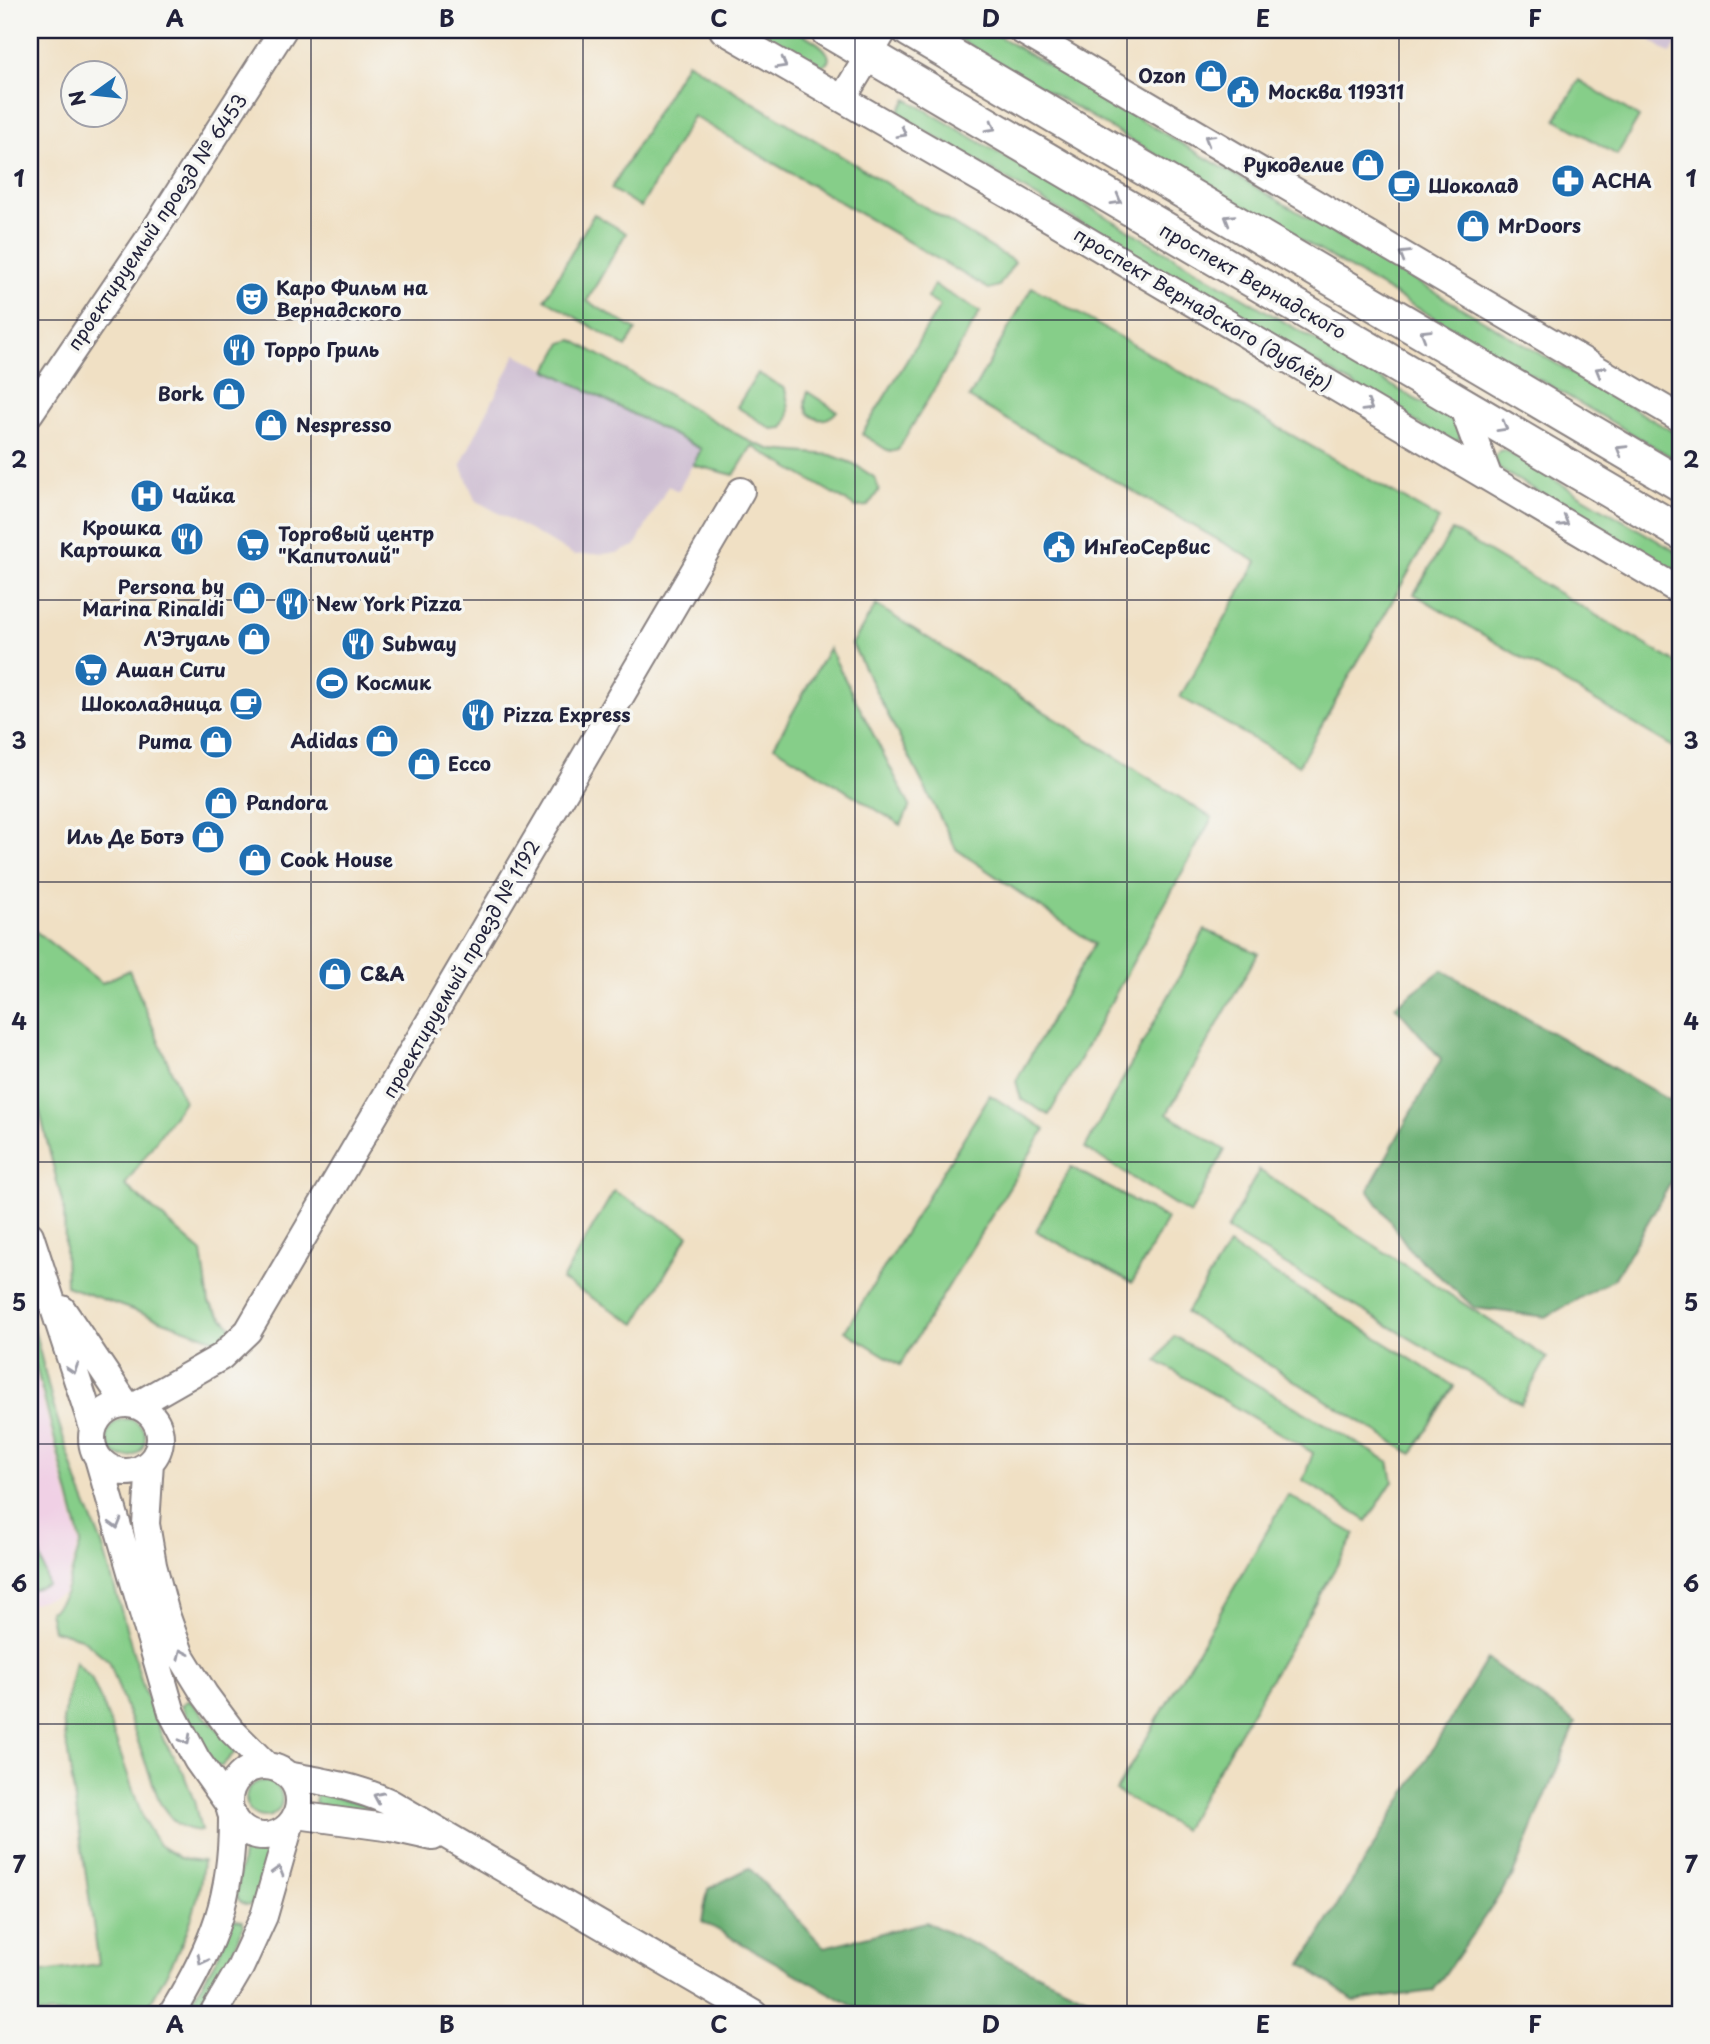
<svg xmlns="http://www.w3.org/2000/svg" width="1710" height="2044" viewBox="0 0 1710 2044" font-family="'Playpen Sans',sans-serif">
  <rect width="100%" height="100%" fill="#f6f6f2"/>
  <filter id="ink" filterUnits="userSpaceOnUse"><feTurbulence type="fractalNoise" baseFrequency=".0143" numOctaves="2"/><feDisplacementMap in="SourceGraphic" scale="14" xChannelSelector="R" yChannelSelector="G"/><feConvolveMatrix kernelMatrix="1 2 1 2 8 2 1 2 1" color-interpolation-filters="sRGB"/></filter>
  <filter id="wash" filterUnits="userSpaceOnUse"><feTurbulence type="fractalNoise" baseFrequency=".00686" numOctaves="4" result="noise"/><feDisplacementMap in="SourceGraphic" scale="28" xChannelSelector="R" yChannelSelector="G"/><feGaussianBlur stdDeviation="1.57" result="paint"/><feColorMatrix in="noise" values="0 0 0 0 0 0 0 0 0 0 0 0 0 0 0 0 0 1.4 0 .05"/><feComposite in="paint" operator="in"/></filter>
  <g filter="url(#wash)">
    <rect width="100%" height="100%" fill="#f0e0c4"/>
    <path fill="#f0d0e5" d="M30 1352 79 1542 63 1594 30 1604Z"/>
    <path fill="#cebed2" d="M1636 30H1680V40L1670 54Z
      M516 354 701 449 678 491 668 486 635 546 617 553 574 555 475 500 461 464Z"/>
    <path fill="#86ce89" stroke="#547862" stroke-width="2" d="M750 30C763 30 783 26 795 31 804 34 837 51 827 63 822 67 817 66 811 65Z
      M948 30H988L1680 436V462L947 32Z
      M687 62 1015 262 999 286 989 289 693 116 641 207 611 189Z
      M1579 80 1639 117 1617 155 1556 119Z
      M907 99 1457 424 1461 437 1457 441H1448L897 114Z
      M594 214 626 233 587 301 636 330 626 347 545 299Z
      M934 285 980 312 898 450 890 452 862 434 940 306 927 298Z
      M1032 287 1439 519 1299 765 1180 697 1257 562 969 398Z
      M573 340 751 442 772 450 831 455 854 464 875 478 879 490 868 506 856 507 752 446 734 475 693 465 701 449 547 370 562 343Z
      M758 373 785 389C788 403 793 415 783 428L772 429 737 407Z
      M808 392 837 411C822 430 797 414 808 392Z
      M1504 450 1680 554V575L1499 469 1494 459 1499 451Z
      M1452 530 1680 665V751L1414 594Z
      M876 605 1212 818 1049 1115 1021 1099 1016 1081 1094 944 956 849 852 644Z
      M829 648 910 806 901 825 774 746Z
      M30 927 102 983 129 970 184 1101 125 1185 202 1252 209 1303 232 1328 224 1343 66 1286 64 1210 30 1072Z
      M1205 930 1258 953 1167 1114 1225 1150 1190 1214 1085 1148Z
      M990 1095 1045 1129 900 1365 845 1331Z
      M1071 1167 1167 1219 1132 1283 1036 1231Z
      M1259 1170 1547 1358 1521 1404 1227 1230Z
      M614 1191 688 1235 636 1324 562 1280Z
      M1229 1245 1454 1386 1412 1454 1186 1313Z
      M30 1313 54 1408 78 1484 102 1544 144 1690 164 1741 183 1772 194 1801 201 1831C177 1829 173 1821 160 1803L109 1661 81 1638 53 1630 49 1611 54 1609 65 1595 81 1542 30 1343Z
      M1174 1336 1389 1462 1393 1481 1367 1521 1303 1480 1313 1453 1157 1361Z
      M107 1438a19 19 0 1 1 38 0a19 19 0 1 1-38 0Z
      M1288 1495 1355 1534 1183 1830 1116 1791Z
      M30 1517 48 1585 30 1590Z
      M75 1661 91 1678 105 1709 143 1819 159 1845 180 1858 203 1861C199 1922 173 1962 144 2014H30V1974L99 1964 63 1720Z
      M189 1700 237 1750 222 1766 216 1767 212 1762 181 1705Z
      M246 1799a18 18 0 1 1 36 0a18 18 0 1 1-36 0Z
      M317 1792 365 1805V1812L315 1804Z
      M245 1842 268 1846 271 1851 256 1903C247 1907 240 1904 236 1895Z
      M232 1919 242 1921 244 1925 226 1969 199 2014H184L219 1954Z"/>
    <path fill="#6cb175" stroke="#476a58" stroke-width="2" d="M1442 970 1680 1106V1167L1615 1278 1546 1317 1475 1308 1411 1251 1368 1190 1441 1059 1395 1006Z
      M1487 1659 1576 1723 1512 1877 1433 1991 1354 2001 1302 1964Z
      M749 1868 824 1947 926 1922 1112 2009 1113 2014H867L702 1921 708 1889Z"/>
  </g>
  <g filter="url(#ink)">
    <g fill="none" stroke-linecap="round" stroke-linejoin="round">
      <defs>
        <path id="minor" d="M723 30 1056 222 1680 591
          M1021 30 1680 418
          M843 98 884 30
          M1461 403 1489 478
          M30 413 154 231 283 30
          M30 1235 93 1428
          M62 1309 126 1404
          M92 1438a34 34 0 1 1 68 0a34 34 0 1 1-68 0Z
          M137 1405 221 1357 248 1331 741 491
          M98 1458 172 1713 197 1760 229 1805
          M150 1462 146 1524 153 1565 166 1614 181 1656 205 1695 231 1730 267 1766
          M229 1801a35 35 0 1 1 70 0a35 35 0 1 1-70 0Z
          M287 1775C322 1781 357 1787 389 1802L754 2014
          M297 1815 392 1828 433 1837
          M172 2014C214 1944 233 1897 232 1814
          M213 2014 240 1968 264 1916 290 1825"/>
        <path id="major" d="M827 30 1680 532
          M909 30 1680 484"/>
      </defs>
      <use href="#minor" stroke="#898180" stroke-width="30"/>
      <use href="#major" stroke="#898180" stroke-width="37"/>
      <use href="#minor" stroke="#fff" stroke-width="26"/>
      <use href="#major" stroke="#fff" stroke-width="33"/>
    </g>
    <defs><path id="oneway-chevron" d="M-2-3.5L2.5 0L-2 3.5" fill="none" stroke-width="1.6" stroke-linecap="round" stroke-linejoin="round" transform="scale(1.75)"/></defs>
    <g stroke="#9c9ca7">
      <use href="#oneway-chevron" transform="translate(782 64) rotate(30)"/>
      <use href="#oneway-chevron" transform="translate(991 127) rotate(30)"/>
      <use href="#oneway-chevron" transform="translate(902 133) rotate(30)"/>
      <use href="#oneway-chevron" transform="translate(1209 139) rotate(-149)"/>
      <use href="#oneway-chevron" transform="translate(1117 200) rotate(30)"/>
      <use href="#oneway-chevron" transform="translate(1229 219) rotate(-149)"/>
      <use href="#oneway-chevron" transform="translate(1404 255) rotate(-149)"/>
      <use href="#oneway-chevron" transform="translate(1425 334) rotate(-149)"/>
      <use href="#oneway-chevron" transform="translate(1600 371) rotate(-150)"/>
      <use href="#oneway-chevron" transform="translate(1368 407) rotate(31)"/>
      <use href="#oneway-chevron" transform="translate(1503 427) rotate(30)"/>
      <use href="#oneway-chevron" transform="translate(1621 450) rotate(-149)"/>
      <use href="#oneway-chevron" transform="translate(1564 522) rotate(31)"/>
      <use href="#oneway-chevron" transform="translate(73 1369) rotate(72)"/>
      <use href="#oneway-chevron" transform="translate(116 1524) rotate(74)"/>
      <use href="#oneway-chevron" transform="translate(182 1654) rotate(-115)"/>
      <use href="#oneway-chevron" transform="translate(186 1740) rotate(62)"/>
      <use href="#oneway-chevron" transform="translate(378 1797) rotate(-156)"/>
      <use href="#oneway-chevron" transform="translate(278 1871) rotate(-74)"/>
      <use href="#oneway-chevron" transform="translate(202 1960) rotate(117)"/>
    </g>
  </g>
  <path fill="none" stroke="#22223b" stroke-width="2" stroke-opacity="0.55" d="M311 30V2014M583 30V2014M855 30V2014M1127 30V2014M1399 30V2014M30 320H1680M30 600H1680M30 882H1680M30 1162H1680M30 1444H1680M30 1724H1680"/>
  <defs>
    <symbol id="shop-disc" viewBox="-11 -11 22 22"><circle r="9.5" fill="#1f6fb2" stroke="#f6f6f2"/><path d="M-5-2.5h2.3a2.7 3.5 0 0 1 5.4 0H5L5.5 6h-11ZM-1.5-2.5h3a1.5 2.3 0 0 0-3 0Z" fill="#fff"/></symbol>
    <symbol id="civic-disc" viewBox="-11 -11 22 22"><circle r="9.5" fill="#1f6fb2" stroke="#f6f6f2"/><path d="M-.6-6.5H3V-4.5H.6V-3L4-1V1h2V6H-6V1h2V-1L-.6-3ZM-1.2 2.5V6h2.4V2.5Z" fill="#fff"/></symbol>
    <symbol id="pharmacy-disc" viewBox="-11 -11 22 22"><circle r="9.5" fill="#1f6fb2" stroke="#f6f6f2"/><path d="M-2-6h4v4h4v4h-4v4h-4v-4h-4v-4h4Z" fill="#fff"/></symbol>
    <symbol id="cafe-disc" viewBox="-11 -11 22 22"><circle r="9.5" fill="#1f6fb2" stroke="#f6f6f2"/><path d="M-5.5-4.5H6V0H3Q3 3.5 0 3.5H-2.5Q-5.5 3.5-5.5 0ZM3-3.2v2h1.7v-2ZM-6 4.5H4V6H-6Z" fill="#fff"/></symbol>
    <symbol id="theatre-disc" viewBox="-11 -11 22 22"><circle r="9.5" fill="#1f6fb2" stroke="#f6f6f2"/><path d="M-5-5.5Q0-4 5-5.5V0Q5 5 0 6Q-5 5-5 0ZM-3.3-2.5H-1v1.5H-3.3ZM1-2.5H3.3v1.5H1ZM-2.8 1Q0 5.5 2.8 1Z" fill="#fff"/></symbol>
    <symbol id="restaurant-disc" viewBox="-11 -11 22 22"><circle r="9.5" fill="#1f6fb2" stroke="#f6f6f2"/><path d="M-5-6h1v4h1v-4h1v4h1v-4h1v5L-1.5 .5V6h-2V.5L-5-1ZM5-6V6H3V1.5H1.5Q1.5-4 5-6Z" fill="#fff"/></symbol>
    <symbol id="hospital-disc" viewBox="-11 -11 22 22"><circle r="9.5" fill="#1f6fb2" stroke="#f6f6f2"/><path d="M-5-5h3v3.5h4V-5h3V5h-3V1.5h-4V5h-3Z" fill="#fff"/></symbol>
    <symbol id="supermarket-disc" viewBox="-11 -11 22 22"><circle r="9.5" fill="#1f6fb2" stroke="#f6f6f2"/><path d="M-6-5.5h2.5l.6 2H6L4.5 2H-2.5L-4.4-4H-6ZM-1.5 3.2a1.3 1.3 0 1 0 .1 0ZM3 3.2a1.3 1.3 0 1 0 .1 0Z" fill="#fff"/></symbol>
    <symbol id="stadium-disc" viewBox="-11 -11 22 22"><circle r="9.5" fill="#1f6fb2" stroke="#f6f6f2"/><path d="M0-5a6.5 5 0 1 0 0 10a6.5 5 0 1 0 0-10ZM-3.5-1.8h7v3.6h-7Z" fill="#fff"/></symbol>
  </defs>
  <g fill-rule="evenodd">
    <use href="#shop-disc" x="1192" y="57" width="38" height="38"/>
    <use href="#civic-disc" x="1224" y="73" width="38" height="38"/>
    <use href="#shop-disc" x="1349" y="146" width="38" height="38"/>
    <use href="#pharmacy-disc" x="1549" y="162" width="38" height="38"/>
    <use href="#cafe-disc" x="1385" y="167" width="38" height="38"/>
    <use href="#shop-disc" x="1454" y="207" width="38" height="38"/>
    <use href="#theatre-disc" x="233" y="280" width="38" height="38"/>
    <use href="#restaurant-disc" x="220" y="331" width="38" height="38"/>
    <use href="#shop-disc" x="210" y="375" width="38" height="38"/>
    <use href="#shop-disc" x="252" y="406" width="38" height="38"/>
    <use href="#hospital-disc" x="128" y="477" width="38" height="38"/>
    <use href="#restaurant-disc" x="168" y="520" width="38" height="38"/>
    <use href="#supermarket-disc" x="234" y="526" width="38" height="38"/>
    <use href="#civic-disc" x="1040" y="528" width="38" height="38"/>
    <use href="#shop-disc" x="230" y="579" width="38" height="38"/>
    <use href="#restaurant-disc" x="273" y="585" width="38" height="38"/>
    <use href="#shop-disc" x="235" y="620" width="38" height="38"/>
    <use href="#restaurant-disc" x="339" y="625" width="38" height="38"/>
    <use href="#supermarket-disc" x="72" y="651" width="38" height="38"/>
    <use href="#stadium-disc" x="313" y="664" width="38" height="38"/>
    <use href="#cafe-disc" x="227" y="685" width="38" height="38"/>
    <use href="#restaurant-disc" x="459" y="696" width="38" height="38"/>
    <use href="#shop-disc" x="363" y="722" width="38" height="38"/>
    <use href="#shop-disc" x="197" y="723" width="38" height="38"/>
    <use href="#shop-disc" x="405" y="745" width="38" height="38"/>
    <use href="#shop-disc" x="202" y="784" width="38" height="38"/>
    <use href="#shop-disc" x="189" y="818" width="38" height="38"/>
    <use href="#shop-disc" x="236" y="841" width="38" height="38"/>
    <use href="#shop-disc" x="316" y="955" width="38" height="38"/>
  </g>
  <g text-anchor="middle" stroke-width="7" stroke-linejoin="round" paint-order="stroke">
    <g font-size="19" font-weight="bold" fill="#22223b" stroke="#f6f6f2" text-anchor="start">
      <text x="1186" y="83" text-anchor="end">Ozon</text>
      <text x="1268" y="99">Москва 119311</text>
      <text x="1344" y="172" text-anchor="end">Рукоделие</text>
      <text x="1592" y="188">ACHA</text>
      <text x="1428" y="193">Шоколад</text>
      <text x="1498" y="233">MrDoors</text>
      <text x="276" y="295">Каро Фильм на<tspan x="276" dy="22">Вернадского</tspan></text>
      <text x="264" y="357">Торро Гриль</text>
      <text x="204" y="401" text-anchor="end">Bork</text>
      <text x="296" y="432">Nespresso</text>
      <text x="172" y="503">Чайка</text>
      <text x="162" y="535" text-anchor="end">Крошка<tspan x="162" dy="22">Картошка</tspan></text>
      <text x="278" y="541">Торговый центр<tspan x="278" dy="22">"Капитолий"</tspan></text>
      <text x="1084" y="554">ИнГеоСервис</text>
      <text x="224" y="594" text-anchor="end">Persona by<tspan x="224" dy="22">Marina Rinaldi</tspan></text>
      <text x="316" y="611">New York Pizza</text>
      <text x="230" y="646" text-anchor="end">Л'Этуаль</text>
      <text x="382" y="651">Subway</text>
      <text x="116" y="677">Ашан Сити</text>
      <text x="356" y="690">Космик</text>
      <text x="222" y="711" text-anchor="end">Шоколадница</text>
      <text x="503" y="722">Pizza Express</text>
      <text x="358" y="748" text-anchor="end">Adidas</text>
      <text x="192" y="749" text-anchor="end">Puma</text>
      <text x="448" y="771">Ecco</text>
      <text x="246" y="810">Pandora</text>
      <text x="184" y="844" text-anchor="end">Иль Де Ботэ</text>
      <text x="280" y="867">Cook House</text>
      <text x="360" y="981">C&amp;A</text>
    </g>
    <g font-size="19" fill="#22223b" stroke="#f6f6f2">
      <text transform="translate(157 222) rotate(-56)" y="7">проектируемый проезд № 6453</text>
      <text transform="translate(1253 281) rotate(30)" y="7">проспект Вернадского</text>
      <text transform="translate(1203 309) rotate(31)" y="7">проспект Вернадского (дублёр)</text>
      <text transform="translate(461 969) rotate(-60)" y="7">проектируемый проезд № 1192</text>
    </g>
  </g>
  <rect width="1710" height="2044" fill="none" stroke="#f6f6f2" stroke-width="77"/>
  <g transform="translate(94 94) rotate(255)"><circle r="33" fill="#f6f6f2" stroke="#a1a1a9" stroke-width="2"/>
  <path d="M0-5L12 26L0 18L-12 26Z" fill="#1f6fb2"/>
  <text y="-10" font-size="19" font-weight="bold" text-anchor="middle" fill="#22223b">N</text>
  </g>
  <rect x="38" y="38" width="1634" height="1968" fill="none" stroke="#22223b" stroke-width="2.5"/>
  <g font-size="23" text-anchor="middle" font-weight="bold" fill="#22223b">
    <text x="175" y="27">A</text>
    <text x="447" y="27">B</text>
    <text x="719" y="27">C</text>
    <text x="991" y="27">D</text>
    <text x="1263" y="27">E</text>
    <text x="1535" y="27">F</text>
    <text x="19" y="187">1</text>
    <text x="1691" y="187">1</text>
    <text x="19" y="468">2</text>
    <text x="1691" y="468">2</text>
    <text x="19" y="749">3</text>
    <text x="1691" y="749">3</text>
    <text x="19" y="1030">4</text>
    <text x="1691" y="1030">4</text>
    <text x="19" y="1311">5</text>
    <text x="1691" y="1311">5</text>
    <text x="19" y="1592">6</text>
    <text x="1691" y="1592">6</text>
    <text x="19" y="1873">7</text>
    <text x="1691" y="1873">7</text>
    <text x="175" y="2033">A</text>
    <text x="447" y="2033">B</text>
    <text x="719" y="2033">C</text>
    <text x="991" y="2033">D</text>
    <text x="1263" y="2033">E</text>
    <text x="1535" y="2033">F</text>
  </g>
</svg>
